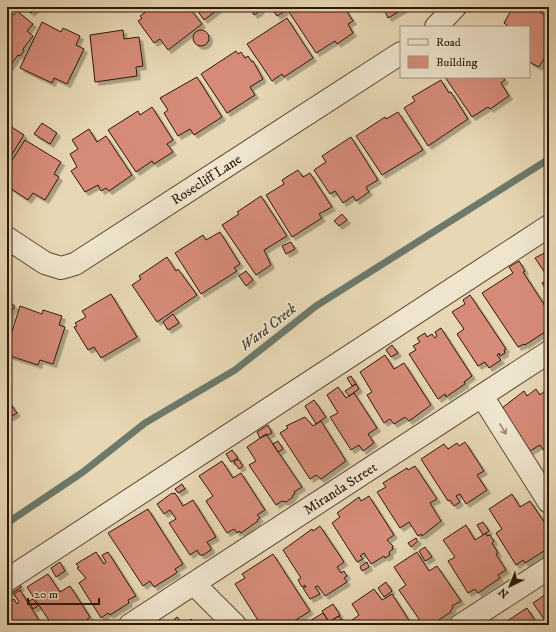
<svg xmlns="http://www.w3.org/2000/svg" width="556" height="632" viewBox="0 0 556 632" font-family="'IM FELL DW Pica',serif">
  <defs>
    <filter id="shadow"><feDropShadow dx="3.5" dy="3.5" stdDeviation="0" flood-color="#0004"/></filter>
  </defs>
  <rect width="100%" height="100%" fill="#e7d7b4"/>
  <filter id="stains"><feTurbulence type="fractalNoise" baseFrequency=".005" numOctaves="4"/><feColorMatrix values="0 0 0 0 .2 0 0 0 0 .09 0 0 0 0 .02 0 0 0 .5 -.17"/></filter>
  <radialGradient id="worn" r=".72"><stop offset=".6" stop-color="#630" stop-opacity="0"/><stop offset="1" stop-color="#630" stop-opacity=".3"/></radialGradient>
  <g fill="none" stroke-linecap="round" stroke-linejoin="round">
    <path stroke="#6d796b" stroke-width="7" d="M7 523 83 472 145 423 235 370 316 306 549 159"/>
  </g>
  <path fill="#d68b78" stroke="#2e170a" filter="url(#shadow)" d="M24 7H37L31 13Z
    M144 7H189L202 24 168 50 160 39 154 43 138 21 142 18 140 16 147 11Z
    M195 7H221L204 20Z
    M249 7H259L261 10 254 15Z
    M271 7H283L285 11 277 16Z
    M297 7H344L353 21 348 24 353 33 337 44 335 41 316 53 289 12Z
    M383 7H404L405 8 388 18Z
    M513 7 522 12 525 7H530L549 17V59L545 57 539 67 529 62V27H506L507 25 504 23Z
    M7 9 14 15 17 11 33 24 27 31 33 36 23 49 24 51 20 56 18 55 9 67 7 66Z
    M287 18 313 58 284 77 282 74 272 81 247 44Z
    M42 22 61 32 63 28 80 36 76 45 84 49 67 84 54 78 52 83 20 68Z
    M123 30 124 39 139 37 143 66 136 67 137 76 95 82 90 35Z
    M193 38a8 8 0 1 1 16 0a8 8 0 1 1-16 0Z
    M236 51 238 54 241 52 245 58 248 56 252 62 253 61 263 79 250 87 255 95 227 113 201 74Z
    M197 77 222 117 194 135 190 129 178 136 164 113 168 110 160 98Z
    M445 77H503L505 80 501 83 509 96 490 109 488 107 472 117Z
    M441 80 449 93 451 92 468 119 428 146 404 108 415 101 412 97Z
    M152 107 173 140 167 144 173 152 154 164 152 161 136 172 108 130 138 111 140 115Z
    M398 112 423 150 382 175 356 136 385 117 386 119Z
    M42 123 57 133 50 144 34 134Z
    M7 124 24 135 7 162Z
    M89 129 97 142 106 136 132 175 109 191 106 188 101 191 98 185 85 192 71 171 77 167 70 154 78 149 72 140Z
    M351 137 378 180 366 187 369 192 356 201 353 196 343 203 335 191 330 194 314 170 326 162 322 156Z
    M25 140 61 162 54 174 59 177 45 200 33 193 28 200 7 186V168Z
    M298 170 303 177 310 173 332 207 319 214 322 218 292 237 266 195 284 184 282 180Z
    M261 196 287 236 264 250 271 265 256 275 222 225 239 214 237 212Z
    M342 214 347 220 339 226 334 221Z
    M220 232 240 264 234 268 237 271 201 294 175 253 203 235 206 240Z
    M291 242 295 249 286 254 282 246Z
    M548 251 549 253V279L535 258Z
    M167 257 176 271 178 269 197 295 157 322 132 285 141 279 139 276Z
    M519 261 525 271 523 272 549 312V327L547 328 548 330 525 345 524 344 518 347 482 293 513 273 509 267Z
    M246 271 253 280 246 286 239 276Z
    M549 279V294L542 283Z
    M111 294 137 337 101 358 94 347 88 350 74 327 77 326 75 323 86 317 82 311Z
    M470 295 506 349 504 350 505 353 500 356 499 353 497 355 501 360 489 368 485 362 478 366 457 334 464 329 452 312 465 304 463 300Z
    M7 301 15 306 9 315 11 316 7 323Z
    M20 306 42 314 43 310 62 316 59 325 65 327 53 364 40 360 38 365 7 355V347Z
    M173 314 179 323 168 330 163 322Z
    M441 328 472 376 464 382 465 384 446 397 445 394 438 399 409 354 416 350 413 346 420 342 417 338 425 333 427 337 432 334 435 338 437 336 435 332Z
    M392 345 398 353 391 357 386 350Z
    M385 355 394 369 404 363 431 405 409 421 405 417 394 424 390 419 384 423 367 395 372 392 360 372Z
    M351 376 356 384 352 386 347 378Z
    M356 384 359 389 349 396 345 391Z
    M338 387 346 398 354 393 377 428 368 434 374 443 363 451 359 445 351 450 330 417 338 413 327 395Z
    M536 389 540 395 546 390 549 395V449L545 452 540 445 530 451 502 408 524 391 527 396Z
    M7 399 17 413 7 419Z
    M314 400 326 417 316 424 305 406Z
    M305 417 313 426 321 421 346 461 321 479 316 475 310 479 280 433 288 428 286 426Z
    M268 425 272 433 260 438 257 432Z
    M266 434 302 487 294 492 295 494 292 496 293 497 286 502 282 501 276 505 249 465 256 461 247 447Z
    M278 441 283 449 278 452 273 444Z
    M465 442 484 471 477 475 487 490 466 504 460 494 456 496 460 502 454 506 450 500 448 501 421 459 444 444 448 449 457 443 459 446Z
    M232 450 238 458 231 462 226 454Z
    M238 459 243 466 239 469 234 462Z
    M222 461 233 478 241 473 265 510 257 515 260 518 257 520 258 521 241 533 239 531 237 533 234 529 227 533 206 501 213 496 199 476Z
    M415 466 437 499 430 503 441 521 422 536 421 534 418 536 409 522 400 528 377 492 386 487 383 483 407 468 408 470Z
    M182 484 185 489 178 493 175 489Z
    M172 493 173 494 175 493 183 506 193 500 216 537 207 542 211 548V550L203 555H200L197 550 190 555 169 523 176 519 170 510 164 514 157 504Z
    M512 494 520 507 530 501 549 529V540L544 543 547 549 525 563 523 560 516 565 496 533 502 529 489 509Z
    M369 496 394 535 387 540 393 546 392 548 393 549 389 552 390 555 385 558 384 556 371 564 364 553 360 556 363 559 357 562 332 523 340 517 337 513 359 497 361 501Z
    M148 509 183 564 175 569 177 572 175 574 154 587 150 581 143 586 108 533Z
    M483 522 489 531 483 535 477 525Z
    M466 525 475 540 486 533 487 536 490 535 494 541 492 543 498 553 496 554 506 570 498 575 500 578 478 593 475 589 468 593 448 561 455 557 443 540Z
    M320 526 344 562 337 567 341 573 344 571 347 576 344 578 347 582 325 596 318 586 315 587 320 594 310 599 303 588 306 587 305 585 302 587 298 580 301 578 283 550 312 529 313 531Z
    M416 538 418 541 411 547 408 543Z
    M425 547 432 557 425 561 419 551Z
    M96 552 104 564 106 562 102 555 108 552 136 596 128 600 129 603 110 615 108 613 101 618 79 583 86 578 77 568 79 567 76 564Z
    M417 552 429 571 437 566 461 601 452 606 453 608 450 611 451 612 434 623 433 622 430 623 429 621 423 625 399 590 406 585 394 567Z
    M273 554 310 611 288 625H276L273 621 268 625H261L235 584 245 578 242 574Z
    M60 562 65 571 56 577 51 568Z
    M367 562 369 567 362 571 360 567Z
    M48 574 60 592 70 586 90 617 81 624 82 625H52L27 587Z
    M18 582 21 587 11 594 7 589Z
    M386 582 392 591 384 597 378 588Z
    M374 589 382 600 392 594 412 625H355L352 620 359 615 352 604Z
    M20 590 42 625H7V604L14 599 17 604 19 602 14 594Z
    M549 592V625H548L533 603Z
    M33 599 38 606 33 609 29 601Z
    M333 604 340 615 329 622 322 611Z
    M527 608 538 625H501Z
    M323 613 329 622 339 616 345 625H303Z
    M177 617 185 625H168Z
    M191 619 194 622 196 620 201 625H186Z"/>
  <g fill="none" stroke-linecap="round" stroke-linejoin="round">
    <defs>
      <path id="minor" d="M436 27 455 7
        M7 238 45 263 61 268 75 264 401 53
        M482 396 549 502
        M7 580 549 226
        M194 584 235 625
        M130 625 549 352
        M461 625 549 568"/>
    </defs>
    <use href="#minor" stroke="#5c4734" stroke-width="24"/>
    <use href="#minor" stroke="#efe5ce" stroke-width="22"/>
  </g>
  <defs><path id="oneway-shaft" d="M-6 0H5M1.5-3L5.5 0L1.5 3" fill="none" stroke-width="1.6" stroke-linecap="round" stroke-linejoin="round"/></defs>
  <use stroke="#988876" href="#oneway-shaft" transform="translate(503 429) rotate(58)"/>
  <g text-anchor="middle" stroke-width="3.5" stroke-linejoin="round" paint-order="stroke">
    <g font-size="14" fill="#2e170a" stroke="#efe5ce">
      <text transform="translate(206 179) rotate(-33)" y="5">Rosecliff Lane</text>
      <text transform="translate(340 488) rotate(-33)" y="5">Miranda Street</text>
    </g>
    <g font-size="15" font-style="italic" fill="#4e483b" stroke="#efe5ce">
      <text transform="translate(268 327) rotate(-38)" y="5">Ward Creek</text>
    </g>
  </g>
  <rect width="556" height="632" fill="none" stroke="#e7d7b4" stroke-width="24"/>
  <rect x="8" y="8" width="540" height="616" fill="none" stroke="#2e170a" stroke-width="2"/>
  <rect x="12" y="12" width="532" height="608" fill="none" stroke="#2e170a"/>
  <rect x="400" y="26" width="130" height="52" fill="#efe5ce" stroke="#a29380"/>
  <rect x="408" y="39" width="20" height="6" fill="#efe5ce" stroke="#a29380"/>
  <text x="436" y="46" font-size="12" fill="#2e170a">Road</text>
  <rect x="408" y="56" width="20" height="12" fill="#d68b78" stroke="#a29380"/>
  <text x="436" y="66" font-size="12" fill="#2e170a">Building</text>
  <g transform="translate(510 586) rotate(223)" stroke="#efe5ce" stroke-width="3" paint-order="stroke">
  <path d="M0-3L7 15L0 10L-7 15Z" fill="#2e170a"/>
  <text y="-6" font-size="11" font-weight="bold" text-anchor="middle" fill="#2e170a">N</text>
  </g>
  <path d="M28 598v6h71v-6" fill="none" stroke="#2e170a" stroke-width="2"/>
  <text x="34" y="598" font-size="12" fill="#2e170a" stroke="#efe5ce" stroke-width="3" paint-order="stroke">20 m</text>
  <rect width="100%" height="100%" filter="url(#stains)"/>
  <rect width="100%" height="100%" fill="url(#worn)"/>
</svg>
